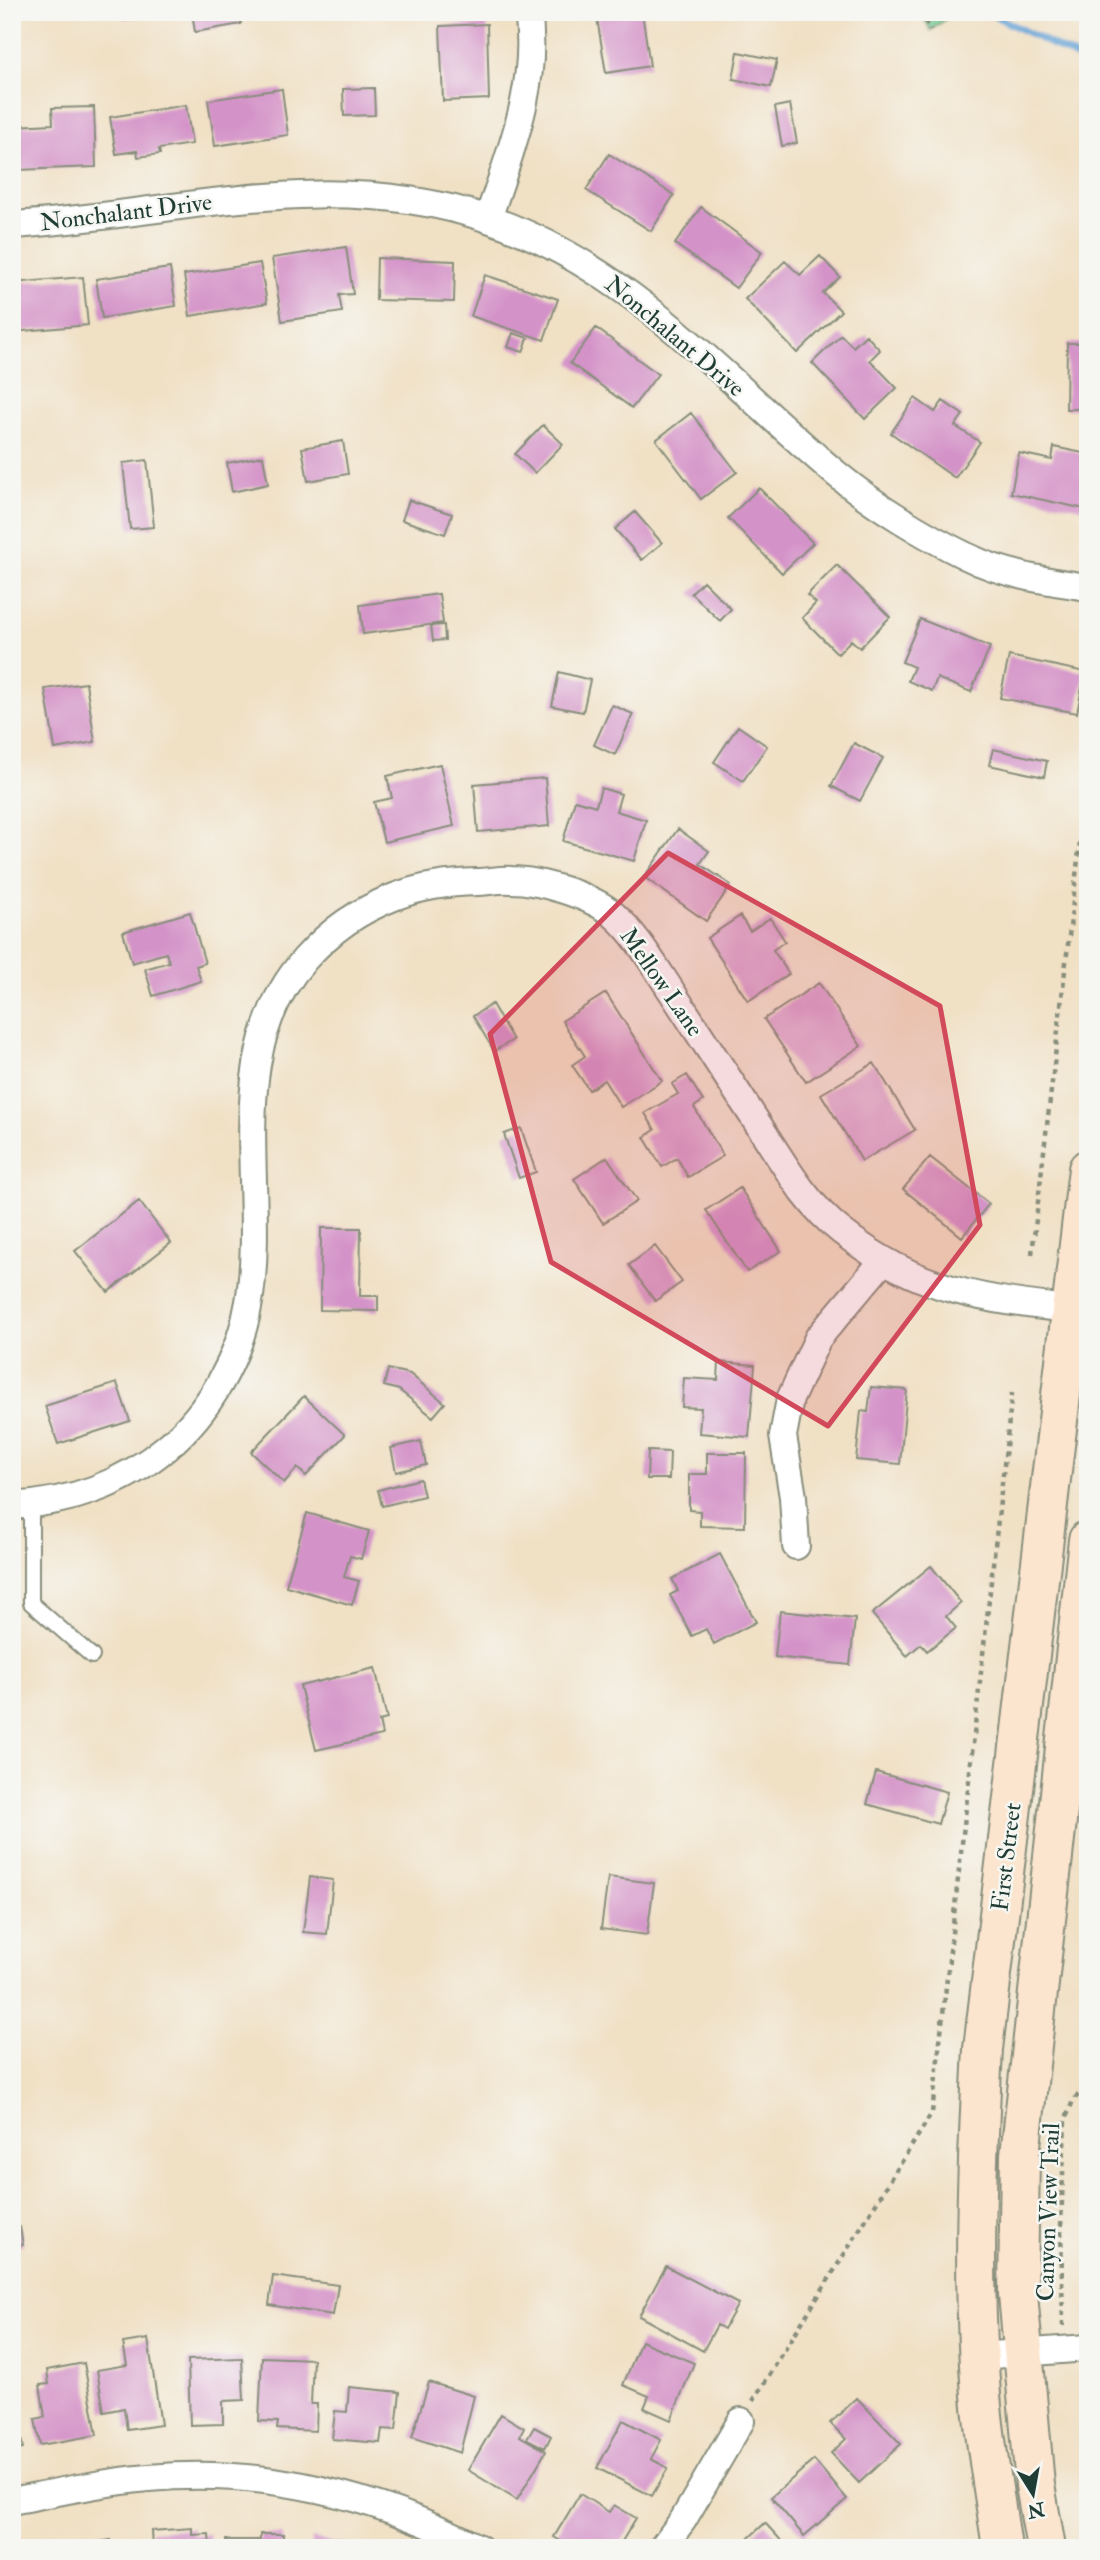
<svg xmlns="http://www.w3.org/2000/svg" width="1100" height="2560" viewBox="0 0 1100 2560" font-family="'IM FELL Double Pica',serif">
  <rect width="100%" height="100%" fill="#f6f6f2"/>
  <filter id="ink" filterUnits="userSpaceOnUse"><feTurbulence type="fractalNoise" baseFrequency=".0143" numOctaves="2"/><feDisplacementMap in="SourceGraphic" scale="14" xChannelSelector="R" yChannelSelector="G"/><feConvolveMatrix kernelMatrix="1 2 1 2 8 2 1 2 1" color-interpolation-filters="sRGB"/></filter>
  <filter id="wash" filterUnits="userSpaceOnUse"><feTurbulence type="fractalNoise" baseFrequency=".00686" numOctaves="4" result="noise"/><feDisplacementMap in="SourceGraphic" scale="28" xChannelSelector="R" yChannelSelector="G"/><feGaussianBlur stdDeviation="1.57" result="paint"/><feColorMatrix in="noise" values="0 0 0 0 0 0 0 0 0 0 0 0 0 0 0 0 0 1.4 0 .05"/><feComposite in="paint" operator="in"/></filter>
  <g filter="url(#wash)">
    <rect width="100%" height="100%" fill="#f0e0c4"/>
    <path fill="#70c88e" stroke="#488261" stroke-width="2" d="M920 12H955L931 30Z"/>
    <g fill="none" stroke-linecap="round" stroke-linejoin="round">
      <path stroke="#63a1d5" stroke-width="7" d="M987 12 1088 63"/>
    </g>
    <g id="blocks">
      <path fill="#d493c8" d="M123 12H151V15L124 19Z
        M192 12H239L241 24 195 32Z
        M596 12H642L650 66 606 73Z
        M487 24 489 99 443 101 440 26Z
        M738 52 777 60 771 87 733 79Z
        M374 88 375 115 344 116 343 89Z
        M282 89 288 135 215 146 208 100Z
        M790 104 797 143 782 146 775 107Z
        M186 105 192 144 159 149 160 154 138 157 137 151 116 154 110 117Z
        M94 107 96 167 17 170 15 126 53 124 52 108Z
        M609 154 674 195 651 231 586 190Z
        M701 207 762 252 736 288 675 244Z
        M346 247 353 294 339 295 342 312 282 321 272 258Z
        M820 256 840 277 823 293 841 311 797 353 745 299 785 261 800 275Z
        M377 258 455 261 454 302 376 300Z
        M260 263 267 303 190 316 184 275Z
        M170 268 176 306 102 318 96 279Z
        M485 275 558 299 544 340 471 316Z
        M83 277 88 325 13 332 12 283Z
        M596 328 658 374 632 408 570 363Z
        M513 333 528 338 523 352 508 347Z
        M841 335 853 347 866 335 880 350 870 360 897 388 865 419 812 363Z
        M1067 343H1086L1085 409H1066Z
        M915 398 935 412 943 401 963 415 955 426 980 442 955 478 891 433Z
        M691 413 737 472 701 499 656 440Z
        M543 425 563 444 535 473 515 454Z
        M343 441 348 474 308 481 302 448Z
        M1054 447 1088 454 1085 509 1011 493 1019 453 1052 460Z
        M12 455H16L15 491H12Z
        M263 456 268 484 232 492 227 463Z
        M147 460 154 527 130 529 123 463Z
        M759 488 813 543 782 573 728 518Z
        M409 500 452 514 445 534 402 520Z
        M635 512 662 543 642 560 615 529Z
        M837 565 890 617 860 648 851 640 838 654 802 618 816 603 807 595Z
        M703 581 731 609 720 621 691 593Z
        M439 594 443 623 363 634 360 605Z
        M920 619 990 647 971 692 937 678 932 691 908 681 914 667 902 662Z
        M444 625 445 640 433 641 431 626Z
        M1009 656 1085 672 1077 713 1000 698Z
        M559 672 590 680 583 712 552 706Z
        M86 683 95 742 55 749 45 689Z
        M612 705 633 714 615 755 594 745Z
        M738 726 767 746 743 781 714 762Z
        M854 743 883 758 860 801 831 786Z
        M993 749 1047 761 1044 777 989 765Z
        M440 764 454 826 384 842 374 802 392 798 387 776Z
        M545 778 549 826 478 832 474 784Z
        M601 788 621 794 616 811 646 820 634 861 563 841 575 800 596 806Z
        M678 829 709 851 700 864 731 885 706 921 644 877Z
        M190 912 205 963 196 966 201 981 153 996 145 969 169 962 166 953 132 963 123 932Z
        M740 916 750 931 770 918 785 941 773 950 789 974 748 1001 707 938Z
        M819 983 861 1046 806 1082 764 1019Z
        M606 993 662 1081 621 1107 604 1080 589 1090 572 1065 585 1056 562 1021Z
        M492 1004 513 1040 494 1051 473 1016Z
        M874 1063 915 1130 862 1161 821 1094Z
        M687 1075 703 1101 694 1107 723 1156 688 1177 677 1158 662 1167 644 1137 655 1130 645 1113 678 1094 672 1084Z
        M521 1128 536 1172 519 1178 504 1134Z
        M607 1157 637 1201 603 1223 574 1179Z
        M930 1157 989 1204 962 1237 903 1189Z
        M740 1188 781 1251 747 1272 706 1210Z
        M139 1201 171 1243 108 1292 75 1251Z
        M321 1228H361L360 1296H378V1311L320 1310Z
        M655 1246 682 1282 655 1301 629 1265Z
        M719 1362 755 1365 749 1437 699 1433 701 1408 682 1407 684 1378 718 1380Z
        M388 1369 410 1374 445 1403 433 1417 399 1390 384 1386Z
        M117 1383 130 1421 58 1444 45 1406Z
        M871 1387 907 1390 900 1464 856 1460 861 1411 868 1412Z
        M304 1396 345 1435 306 1476 297 1468 284 1483 251 1452Z
        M421 1441 426 1465 396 1472 391 1448Z
        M648 1451 670 1452 669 1479H647Z
        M707 1453H746L745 1527 700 1526V1511L689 1510V1474H707Z
        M420 1479 424 1496 382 1506 378 1490Z
        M307 1513 369 1531 361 1559 350 1556 344 1577 359 1581 352 1605 286 1586Z
        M720 1554 756 1622 714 1644 706 1629 692 1636 670 1595 678 1591 672 1579Z
        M931 1566 961 1603 946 1616 956 1628 927 1651 921 1644 907 1656 872 1614Z
        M780 1611 855 1619 850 1665 775 1657Z
        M375 1668 387 1719 379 1721 382 1735 316 1750 300 1686Z
        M876 1772 947 1792 938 1824 867 1804Z
        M310 1877 333 1880 327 1934 303 1932Z
        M608 1877 654 1883 647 1935 601 1929Z
        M20 2227 23 2245 12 2247V2228Z
        M666 2266 738 2304 724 2329 717 2325 703 2351 639 2316Z
        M273 2276 338 2285 333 2315 269 2305Z
        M148 2339 161 2425 127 2430 124 2408 104 2412 97 2370 127 2365 123 2343Z
        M641 2341 694 2363 671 2420 644 2408 649 2396 623 2385Z
        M262 2357 313 2359 311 2404H317L316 2431 277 2429 278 2422 259 2421Z
        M242 2358 244 2400 223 2401V2424L190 2425 188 2360Z
        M84 2363 97 2435 40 2445 35 2419 45 2417 40 2385 49 2384 47 2370Z
        M429 2382 474 2396 460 2453 412 2437Z
        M349 2387 400 2392 396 2430 382 2429 380 2443 332 2439 335 2411 347 2412Z
        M857 2398 901 2444 859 2483 831 2453 846 2439 830 2423Z
        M501 2414 524 2428 520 2436 546 2451 517 2500 468 2470Z
        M623 2420 661 2440 651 2459 668 2468 652 2496 597 2468Z
        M18 2422 23 2449 12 2451V2423Z
        M534 2427 551 2436 545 2448 527 2439Z
        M814 2460 847 2499 804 2536 771 2497Z
        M580 2494 609 2512 614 2505 636 2518 618 2548H572L554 2537Z
        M765 2523 788 2548H738Z
        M192 2528V2535L209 2534 210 2548H152L151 2531Z
        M260 2534H283V2548H226V2540H260Z
        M312 2539 354 2546V2548H310Z
        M111 2540 112 2548H80L79 2545Z"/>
    </g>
  </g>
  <g filter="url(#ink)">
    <use href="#blocks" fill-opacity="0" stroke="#888e7c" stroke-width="2"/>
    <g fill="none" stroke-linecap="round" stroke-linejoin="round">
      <defs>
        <path id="lane" d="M31 1505V1603L92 1656"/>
        <path id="street" d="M488 219C510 152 539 84 528 12
          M12 225C173 215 329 165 488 219 630 266 727 383 839 476 874 505 925 536 966 556 1004 575 1047 581 1088 587
          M12 1506C71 1502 122 1485 167 1447 210 1411 240 1357 249 1302 268 1188 220 1054 305 959 331 930 358 911 394 897 422 886 448 883 477 882 488 882 500 879 511 880 539 880 593 896 614 915 636 934 654 965 670 989 699 1034 729 1079 758 1124 783 1162 805 1203 841 1231 921 1294 988 1300 1086 1311
          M796 1546 793 1497 783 1436 790 1399 818 1338 883 1261
          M979 2356 1088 2348
          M12 2501C58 2492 103 2482 149 2478 263 2467 378 2496 479 2548
          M662 2548 683 2520 741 2421"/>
        <path id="secondary" d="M1002 2548C995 2497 985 2446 981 2395 972 2279 977 2164 983 2049L1088 1169
          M1046 2548 1035 2485 1018 2294 1020 2155 1088 1540"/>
      </defs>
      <use href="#lane" stroke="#888e7c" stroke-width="18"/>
      <use href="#street" stroke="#888e7c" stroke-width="30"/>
      <use href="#secondary" stroke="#888e7c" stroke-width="42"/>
      <path stroke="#888e7c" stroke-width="4.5" stroke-dasharray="5 5" stroke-linecap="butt" d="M920 12 931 30
        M1032 1254 1088 773
        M1063 2326 1061 2227 1065 2120 1073 2101 1088 2082
        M753 2401 932 2113 1012 1393"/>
      <use href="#lane" stroke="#fff" stroke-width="14"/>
      <use href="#street" stroke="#fff" stroke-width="26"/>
      <use href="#secondary" stroke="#fce5cf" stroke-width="38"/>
    </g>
  </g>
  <path fill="#d1495b" fill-opacity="0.2" stroke="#d1495b" stroke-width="5" stroke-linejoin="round" d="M668 853 940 1006 980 1225 828 1426 551 1262 490 1034Z"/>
  <g text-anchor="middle" stroke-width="5" stroke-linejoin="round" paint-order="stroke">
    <g font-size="24" fill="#1f3d34" stroke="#f6f6f2">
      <text transform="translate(126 212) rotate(-7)" y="8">Nonchalant Drive</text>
      <text transform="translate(675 336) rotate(40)" y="8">Nonchalant Drive</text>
      <text transform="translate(662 982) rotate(55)" y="8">Mellow Lane</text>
      <text transform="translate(1006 1857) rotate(-83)" y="8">First Street</text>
      <text transform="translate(1048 2212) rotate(-88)" y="8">Canyon View Trail</text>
    </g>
  </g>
  <rect width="1100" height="2560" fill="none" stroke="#f6f6f2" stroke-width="42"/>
  <g transform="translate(1033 2494) rotate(169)" stroke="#f6f6f2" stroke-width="5" paint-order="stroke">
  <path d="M0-5L12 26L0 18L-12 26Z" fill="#1f3d34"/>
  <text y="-10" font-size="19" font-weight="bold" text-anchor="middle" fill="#1f3d34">N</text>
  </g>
</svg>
